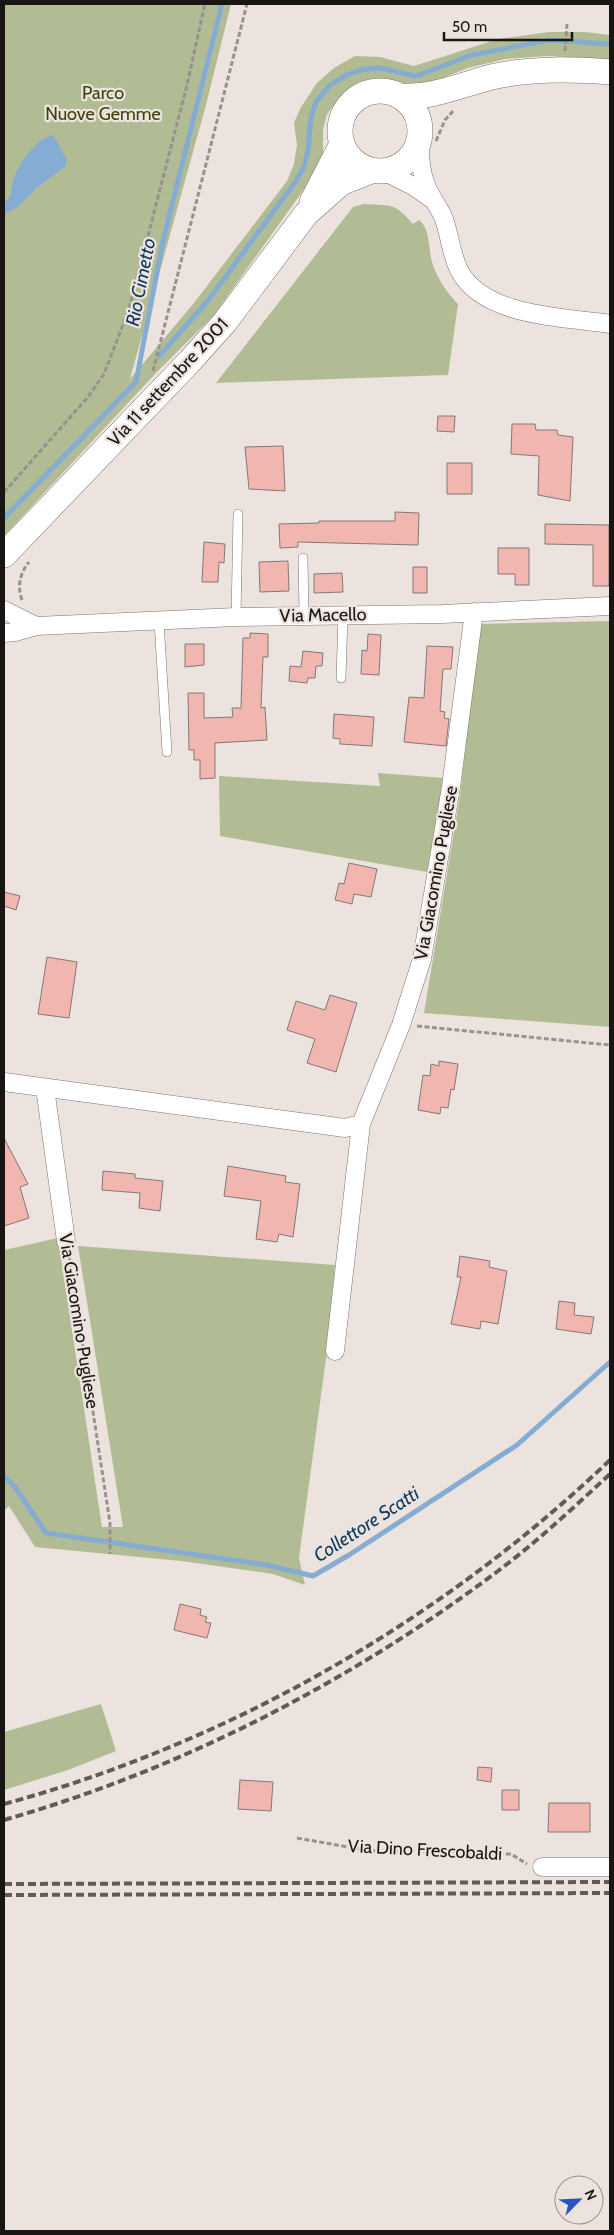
<svg xmlns="http://www.w3.org/2000/svg" width="614" height="2235" viewBox="0 0 614 2235" font-family="Cabin,sans-serif">
  <rect width="100%" height="100%" fill="#ede3de"/>
  <path fill="#b1bc95" d="M4 4H231L206 105 130 379 194 303 287 181 294 164 297 145 294 123 301 107 317 83 334 68 355 56 380 57 414 66 498 39 549 32H585L610 35V59L547 56 505 59 468 68 435 81 411 85 369 80 356 84 344 92 327 114 323 130V156L307 185 214 315 156 373 4 536Z
    M364 204C392 206 394 202 413 224L419 220C431 229 428 251 433 265 438 279 447 293 458 304L448 375 216 383 353 207Z
    M610 621V1027L424 1013 460 795 480 624Z
    M378 773 444 778 427 872 220 836 219 776 380 786Z
    M58 1238 102 1527H123L78 1246 335 1265 327 1351 299 1558 305 1585 273 1574 181 1561 35 1547 9 1506 4 1511V1250Z
    M101 1704 116 1751 68 1770 4 1790V1732Z"/>
  <path fill="#85acd3" d="M53 135 67 159 65 167 36 188 20 205 4 214V204C16 193 9 187 15 175 21 161 37 138 53 135Z"/>
  <g fill="none" stroke-linecap="round" stroke-linejoin="round">
    <path stroke="#85acd3" stroke-width="5" d="M159 356 207 302 296 181 304 167 308 150 311 117 316 102 329 86 346 75 361 70 380 68 416 76 472 55 550 40 610 44
      M4 518 136 382 163 241 222 4
      M4 1476 15 1487 46 1533 267 1565 313 1576 349 1555 517 1445 610 1362"/>
  </g>
  <path fill="#f2b6b0" stroke="#827876" d="M438 416H455L454 432 437 431Z
    M512 424H535L536 430H557L558 435 573 437 570 501 538 495 539 456 511 454Z
    M283 446 285 491 249 489 245 447Z
    M447 463H472V494H447Z
    M395 512 419 513 418 545 298 542V547L280 548 279 524 319 523V521H395Z
    M545 524 609 525V586H593V545L545 544Z
    M204 542 225 544 224 563 219 562 218 582H202Z
    M498 548H529V585H515V574H498Z
    M288 561 289 591 260 592 259 562Z
    M413 567H427V593H413Z
    M342 573 343 592 314 593V574Z
    M250 633 268 634V657H263L261 708 265 707 267 740 215 743V778L200 779V760H194V750H189L188 693H204V718L233 717 232 708H241L243 638H250Z
    M368 634 381 635 379 675 361 674 362 650 367 651Z
    M185 644H204V665L185 667Z
    M427 646 453 647 451 669H443L440 711 445 712 444 718 449 719 446 746 404 742 409 697 424 698Z
    M303 651 323 653 322 666H316L315 678H308L307 683 289 681 290 666 301 667Z
    M334 714 374 717 372 746 340 744V739L333 738Z
    M349 863 377 869 371 897 354 894 352 904 335 900 339 883 344 884Z
    M4 892 20 896 16 910 4 906Z
    M47 957 77 962 69 1018 38 1014Z
    M330 995 357 1003 336 1072 307 1063 315 1039 287 1030 296 1001 325 1010Z
    M439 1061 458 1064 454 1090 451 1089 448 1108 441 1107 440 1114 418 1110 423 1075 430 1076 431 1064 439 1066Z
    M4 1138 28 1184 20 1187 29 1218 4 1226Z
    M228 1166 286 1176 285 1182 300 1184 293 1237 279 1234 277 1242 256 1239 261 1201 224 1196Z
    M103 1171 135 1174V1178L163 1181 160 1211 139 1208 140 1193 102 1190Z
    M460 1256 490 1261 489 1267 507 1271 498 1324 481 1321 480 1329 451 1324 461 1277H457Z
    M559 1301 575 1303 574 1315 594 1317 591 1334 556 1329Z
    M180 1604 201 1609 200 1615 207 1617 205 1622 211 1623 207 1638 174 1630Z
    M478 1767 492 1768 491 1782 477 1780Z
    M240 1780 273 1782 271 1811 238 1809Z
    M502 1790H519V1810H502Z
    M549 1803H590V1832H548Z"/>
  <g fill="none" stroke-linecap="round" stroke-linejoin="round">
    <defs>
      <path id="lane" d="M303 558 304 616
        M236 617 238 514
        M159 621 167 752
        M341 678 343 615"/>
      <path id="street" d="M419 141C420 155 420 169 425 182 429 196 439 206 444 219 450 236 451 254 459 270 483 317 564 317 610 324
        M383 171 413 186 433 200
        M4 610 36 626
        M4 633 15 632 36 626 236 617 442 614 610 606
        M4 1082 345 1128 361 1124
        M45 1088 66 1241
        M335 1351 361 1124 401 1025 422 959 451 787 474 612
        M542 1867H610"/>
      <path id="secondary" d="M340 131a40 40 0 1 1 80 0a40 40 0 1 1-80 0Z
        M399 96C432 99 465 83 496 76 534 68 572 69 610 72
        M312 202 342 144
        M4 555 190 361 225 322 306 214 341 183 371 171"/>
    </defs>
    <use href="#lane" stroke="#7c736f" stroke-width="10"/>
    <use href="#street" stroke="#7c736f" stroke-width="19"/>
    <use href="#secondary" stroke="#7c736f" stroke-width="26"/>
    <path stroke="#98918d" stroke-width="3" stroke-dasharray="5 2.5" stroke-linecap="butt" d="M565 51 567 24
      M436 141 445 120 454 110
      M153 371 247 4
      M4 492 88 397 104 374 129 309 186 89 205 4
      M22 600C17 586 20 573 29 562
      M417 1026 610 1045
      M69 1255 110 1523V1554
      M297 1838 371 1851 511 1854 527 1864"/>
    <use href="#lane" stroke="#fff" stroke-width="9"/>
    <use href="#street" stroke="#fff" stroke-width="18"/>
    <use href="#secondary" stroke="#fff" stroke-width="25"/>
    <path stroke="#615b58" stroke-width="4" stroke-dasharray="8 4" stroke-linecap="butt" d="M4 1804C229 1743 441 1621 610 1460
      M4 1820C182 1769 350 1682 498 1571 538 1541 574 1507 610 1474
      M4 1884 610 1882
      M4 1895 610 1893"/>
  </g>
  <g text-anchor="middle" stroke-width="4.5" stroke-linejoin="round" paint-order="stroke">
    <g font-size="18" fill="#394408" stroke="#ede3de">
      <text x="103" y="99">Parco<tspan x="103" dy="21">Nuove Gemme</tspan></text>
    </g>
    <g font-size="18" fill="#181513" stroke="#ede3de">
      <text transform="translate(168 382) rotate(-47)" y="6">Via 11 settembre 2001</text>
      <text transform="translate(323 615) rotate(-1)" y="6">Via Macello</text>
      <text transform="translate(436 873) rotate(-80)" y="6">Via Giacomino Pugliese</text>
      <text transform="translate(79 1321) rotate(81)" y="6">Via Giacomino Pugliese</text>
      <text transform="translate(425 1850) rotate(3)" y="6">Via Dino Frescobaldi</text>
    </g>
    <g font-size="19" font-style="italic" fill="#0c395e" stroke="#ede3de">
      <text transform="translate(140 282) rotate(-79)" y="7">Rio Cimetto</text>
      <text transform="translate(366 1524) rotate(-33)" y="7">Collettore Scatti</text>
    </g>
  </g>
  <rect width="614" height="2235" fill="none" stroke="#181513" stroke-width="10"/>
  <g transform="translate(579 2200) rotate(66)"><circle r="24" fill="#ede3de" stroke="#98918d"/>
  <path d="M0-4L9 19L0 12L-9 19Z" fill="#2c55c4"/>
  <text y="-8" font-size="14" font-weight="bold" text-anchor="middle" fill="#181513">N</text>
  </g>
  <path d="M444 32v8h128v-8" fill="none" stroke="#181513" stroke-width="2.5"/>
  <text x="452" y="32" font-size="15" fill="#181513" stroke="#ede3de" stroke-width="4" paint-order="stroke">50 m</text>
</svg>
